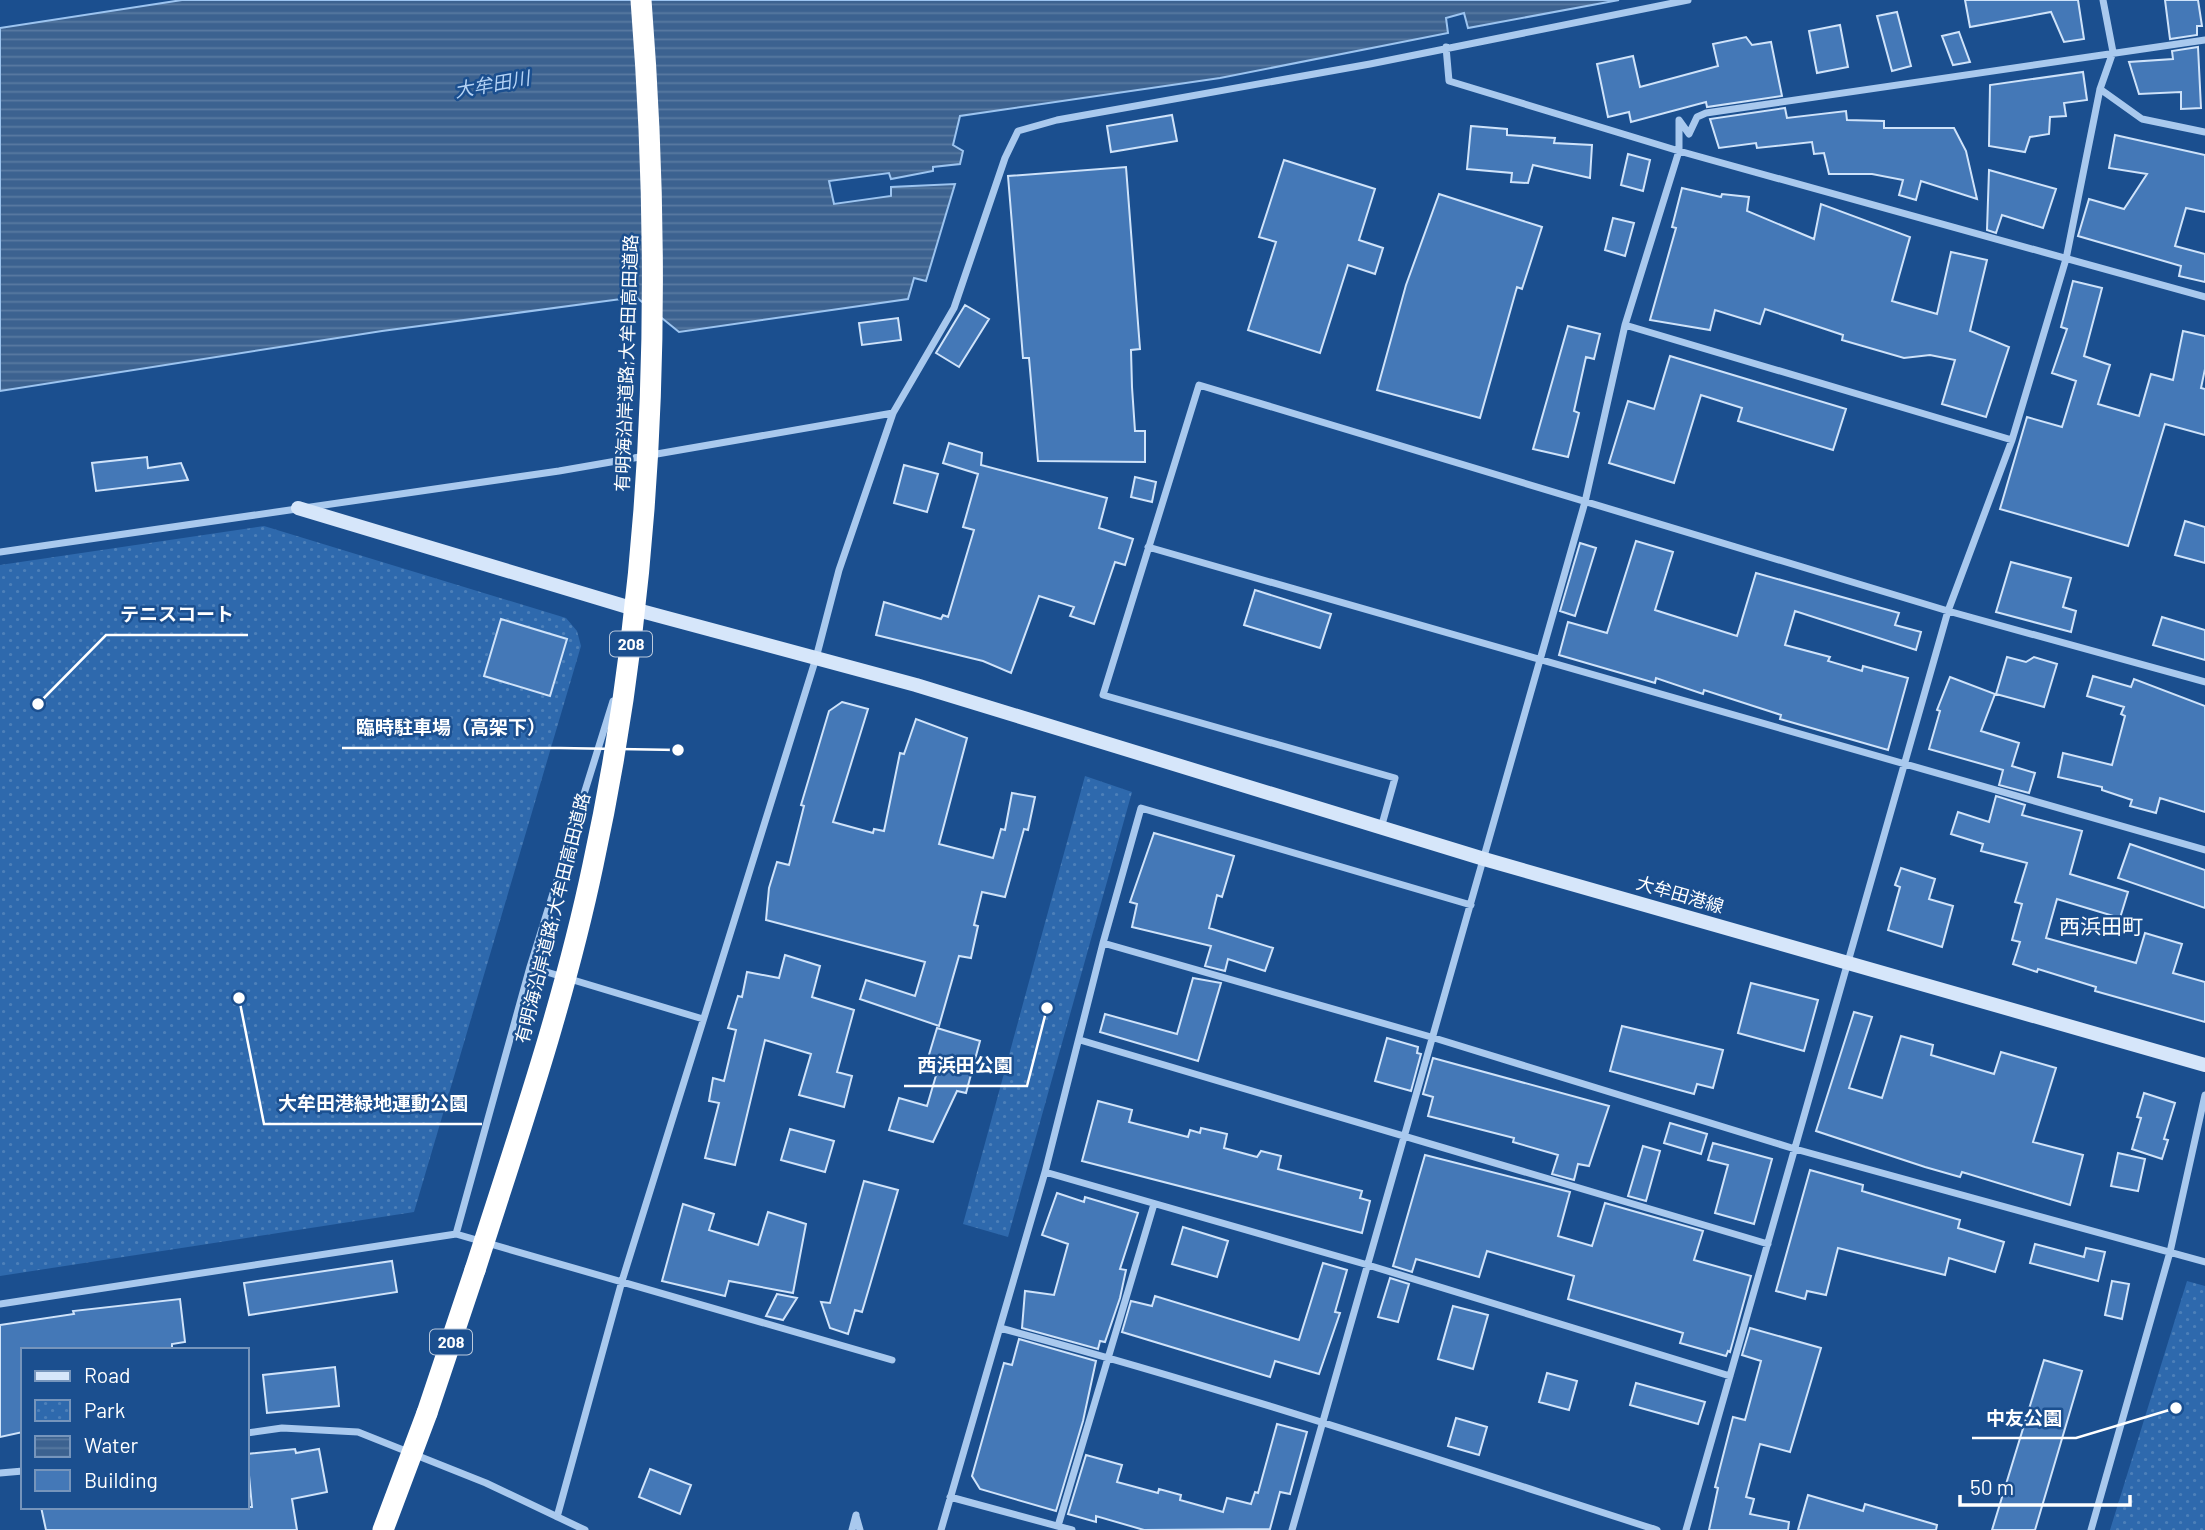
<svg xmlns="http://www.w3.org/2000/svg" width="2205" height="1530" viewBox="0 0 2205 1530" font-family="Barlow,'Noto Sans JP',sans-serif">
  <defs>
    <pattern id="park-dots" width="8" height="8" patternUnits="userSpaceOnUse" patternTransform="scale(1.75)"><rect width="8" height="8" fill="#2e69ad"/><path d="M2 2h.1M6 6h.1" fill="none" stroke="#4d80b9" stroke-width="1.8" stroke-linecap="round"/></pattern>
    <pattern id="water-rules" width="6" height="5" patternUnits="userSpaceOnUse" patternTransform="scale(1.75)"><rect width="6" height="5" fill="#3c6290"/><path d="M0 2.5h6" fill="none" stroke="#597aa1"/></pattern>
  </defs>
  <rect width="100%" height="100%" fill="#1b4f8f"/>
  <path fill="url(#park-dots)" d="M264 526 566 618 577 631 581 646 414 1212 0 1276V565Z
    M1085 776 1132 792 1008 1237 963 1224Z
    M2187 1281 2205 1286V1530H2110Z"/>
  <path fill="url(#water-rules)" stroke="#9cc4f0" stroke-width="2" d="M182 0H1619L1468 28 1464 13 1446 18 1448 33 1220 78 960 116 953 145 963 151 960 164 933 167V171L891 179 889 173 829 181 834 204 891 196V187L955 184 926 281 914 278 908 299 679 332 636 297 382 331 0 391V28Z"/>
  <path fill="#4478b7" stroke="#cfe3fa" stroke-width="2" d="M1965 0H2078L2084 39 2064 42 2051 12 1970 27Z
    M2165 0H2198L2202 26H2197V35L2170 39Z
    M1897 12 1911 66 1892 71 1877 16Z
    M1840 25 1848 67 1817 73 1809 31Z
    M1959 32 1970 62 1953 65 1942 36Z
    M1746 37 1752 45 1771 42 1782 96 1707 107 1706 102 1631 122 1629 112 1608 117 1597 64 1633 56 1640 87 1718 66 1713 44Z
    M2198 47 2201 108 2181 109V92L2139 94 2129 62 2173 59 2172 51Z
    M2083 72 2087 100 2064 103 2066 116 2050 117 2049 134 2030 137 2025 152 1989 146 1990 85Z
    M1785 108 1787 118 1846 111 1847 120 1884 121V128H1954L1966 151 1977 199 1921 181 1916 200 1899 195 1903 180 1872 174H1829L1824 153 1814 154 1812 142 1757 148 1756 143 1719 148 1710 119Z
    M1172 115 1177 141 1111 152 1107 126Z
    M1471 126 1507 129V135L1555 138 1554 143 1592 145 1590 178 1533 165 1528 183 1511 182 1512 173 1467 169Z
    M2115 135 2205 155V212L2186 208 2175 246 2205 254V282L2179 276 2181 266 2078 236 2089 199 2124 209 2147 174 2109 168Z
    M1628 154 1650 160 1643 191 1621 185Z
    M1284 160 1375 189 1359 240 1383 248 1375 274 1348 265 1320 353 1248 330 1276 242 1259 237Z
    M1126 167 1140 349 1131 350 1132 387 1135 431H1145V462L1038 461 1029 358H1023L1008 176Z
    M1989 170 2056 189 2043 228 2002 215 1996 233 1987 230Z
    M1682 188 1721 197 1722 194 1749 197 1747 211 1814 239 1821 204 1910 237 1892 301 1937 314 1951 252 1987 260 1970 331 2009 347 1986 417 1942 404 1955 360 1930 355 1904 358 1842 340 1843 335 1765 309 1760 324 1715 310 1710 330 1650 320 1676 228 1672 227Z
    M1439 194 1542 227 1522 289 1517 287 1480 418 1377 390 1406 285Z
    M1613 218 1634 223 1625 256 1605 250Z
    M2073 281 2102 288 2084 356 2110 365 2098 404 2139 416 2151 374 2173 380 2183 331 2205 336V369L2201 388 2205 389V435L2165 424 2128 546 2000 509 2027 417 2062 427 2076 381 2052 373 2067 329 2061 327Z
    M965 305 989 319 959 367 936 353Z
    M898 318 901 340 862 345 859 323Z
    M1568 326 1600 334 1594 359 1586 357 1574 411 1579 413 1568 457 1533 449Z
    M1670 356 1846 409 1833 450 1738 421 1742 408 1701 395 1674 483 1609 463 1628 401 1654 409Z
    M949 443 982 453 981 465 1107 498 1099 528 1133 539 1125 565 1115 562 1094 624 1070 616 1074 607 1039 596 1011 673 983 661 876 635 884 602 941 619 943 615 948 617 974 530 963 527 978 474 943 463Z
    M147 457 148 468 181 463 188 480 96 491 92 463Z
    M904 465 938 474 927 512 894 503Z
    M1135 477 1156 482 1152 502 1131 497Z
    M2185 521 2205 527V563L2175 555Z
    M1636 541 1673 552 1655 610 1737 636 1756 573 1899 613 1895 625 1921 632 1916 650 1795 611 1785 645 1830 657 1828 661 1862 671 1863 666 1908 678 1888 750 1780 719 1781 715 1704 690 1703 694 1656 678 1655 683 1559 655 1568 622 1607 633Z
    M1580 543 1596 548 1575 616 1560 611Z
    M2011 562 2071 578 2063 607 2076 611 2071 632 1996 612Z
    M1255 590 1331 614 1320 648 1244 625Z
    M2162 617 2205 630V660L2153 645Z
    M501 619 567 639 550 696 484 676Z
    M2007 657 2026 662 2034 657 2057 664 2044 707 1996 694Z
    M2093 676 2131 687 2134 679 2205 706V812L2160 798 2156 813 2130 806 2132 800 2102 790V787L2058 777 2063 753 2112 765 2125 716 2121 714 2124 707 2087 696Z
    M1950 677 1995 694 1981 731 2019 743 2012 766 2035 773 2029 793 1999 785 2003 770 1929 749 1940 711 1937 710Z
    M842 702 868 709 833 822 873 833 874 829 884 831 900 753 904 754 916 719 967 738 939 844 993 858 1001 829 1005 830 1012 793 1035 797 1028 830 1024 829 1005 897 982 892 974 925 978 926 971 958 959 956 939 1026 860 999 866 980 915 996 925 962 766 920 769 888 777 862 789 865 804 806 801 805 829 711Z
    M1996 796 2025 805 2022 815 2082 831 2070 874 2128 892 2120 918 2057 899 2046 938 2136 963 2145 933 2182 944 2173 973 2205 982V1022L2095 991 2096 987 2038 969 2037 972 2013 964 2020 942 2012 940 2022 904 2015 902 2027 863 1981 851 1983 844 1951 834 1958 812 1989 822Z
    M1154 833 1234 856 1222 897 1217 895 1209 928 1273 948 1265 971 1228 959 1225 971 1205 966 1211 946 1132 927 1137 904 1130 902Z
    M2130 844 2205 870V908L2118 878Z
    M1901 868 1935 879 1929 899 1953 906 1942 947 1888 930 1900 887 1895 885Z
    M785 955 820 966 812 997 854 1010 837 1072 852 1076 844 1107 799 1095 811 1054 765 1040 735 1165 705 1158 719 1103 709 1101 713 1078 724 1081 736 1030 728 1028 738 996 742 997 747 972 779 978Z
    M1193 978 1221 983 1198 1061 1100 1032 1105 1014 1177 1034Z
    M1751 983 1818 1000 1804 1051 1738 1033Z
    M1854 1012 1872 1017 1849 1088 1882 1098 1901 1036 1933 1045 1931 1055 1994 1074 2001 1052 2056 1068 2033 1142 2083 1155 2070 1205 1962 1172 1960 1177 1925 1167 1816 1131Z
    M1622 1026 1723 1050 1713 1088 1697 1084 1694 1094 1610 1071Z
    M937 1028 980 1041 966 1093 957 1091 933 1142 889 1130 899 1098 927 1106 937 1072 925 1068Z
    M1387 1038 1418 1047 1417 1053 1421 1054 1411 1091 1375 1081Z
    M1433 1058 1609 1106 1589 1166 1578 1164 1574 1180 1552 1174 1558 1155 1513 1142 1514 1138 1428 1116 1433 1097 1423 1094Z
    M2144 1093 2175 1103 2164 1139 2168 1140 2162 1159 2132 1149 2141 1118 2137 1117Z
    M1098 1101 1132 1110 1129 1122 1188 1137 1190 1130 1200 1133 1201 1128 1227 1134 1224 1148 1257 1157 1261 1151 1281 1156 1278 1169 1362 1191 1360 1198 1370 1201 1362 1233 1082 1161Z
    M1670 1123 1707 1134 1701 1154 1664 1143Z
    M790 1129 834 1141 825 1172 781 1160Z
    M1713 1143 1772 1159 1754 1224 1715 1213 1728 1165 1708 1160Z
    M1643 1146 1660 1151 1646 1201 1628 1196Z
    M2118 1153 2145 1159 2138 1191 2111 1186Z
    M1425 1155 1570 1192 1558 1236 1592 1246 1605 1203 1703 1231 1694 1260 1751 1276 1730 1352 1728 1351 1726 1356 1680 1343 1683 1333 1568 1299 1574 1276 1487 1251 1479 1277 1416 1259 1412 1272 1393 1266Z
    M1810 1170 1863 1185 1862 1191 1960 1220 1958 1228 2004 1242 1995 1272 1949 1258 1945 1275 1838 1248 1826 1295 1807 1291 1805 1299 1776 1291Z
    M864 1181 898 1190 862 1312 855 1310 848 1334 830 1328 821 1302 830 1303Z
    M1057 1193 1084 1202 1085 1197 1138 1213 1120 1269 1126 1270 1120 1298 1105 1342 1100 1341 1098 1349 1022 1328 1025 1291 1054 1295 1068 1244 1042 1235Z
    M683 1204 714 1214 709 1230 758 1245 768 1212 806 1224 793 1293 729 1281 725 1296 662 1281Z
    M1183 1227 1228 1241 1217 1277 1172 1264Z
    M2035 1244 2084 1257 2086 1248 2105 1252 2098 1281 2030 1263Z
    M392 1261 397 1292 249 1315 244 1283Z
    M1323 1263 1347 1270 1335 1312 1340 1313 1319 1374 1275 1361 1270 1377 1122 1332 1131 1301 1152 1306 1155 1296 1299 1340Z
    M1390 1278 1409 1284 1398 1322 1378 1317Z
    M2112 1281 2129 1284 2122 1319 2105 1315Z
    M777 1294 797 1298 783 1320 766 1316Z
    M180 1299 185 1342 172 1344V1350H23V1432L0 1437V1325L74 1314 73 1311Z
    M1453 1306 1488 1315 1473 1369 1438 1359Z
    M1750 1328 1821 1348 1790 1452 1760 1444 1746 1497 1754 1499 1750 1514 1789 1522 1788 1530H1709L1718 1488 1715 1487 1733 1417 1745 1420 1761 1361 1742 1355Z
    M1019 1339 1096 1361 1083 1421 1056 1511 980 1489 972 1476 1004 1363 1012 1365Z
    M2044 1360 2082 1371 2035 1530H1992Z
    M335 1367 339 1406 267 1413 263 1375Z
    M1547 1373 1577 1381 1569 1410 1539 1402Z
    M1636 1383 1705 1402 1698 1424 1630 1405Z
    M1456 1418 1487 1427 1479 1455 1448 1446Z
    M1277 1424 1307 1432 1290 1494 1280 1492 1270 1529 1144 1530 1096 1516V1522L1068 1514 1086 1455 1122 1465 1117 1482 1158 1493 1159 1489 1181 1495 1180 1500 1223 1512 1227 1498 1251 1504 1255 1492 1258 1493Z
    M295 1449 296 1453 319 1449 327 1492 292 1499 297 1530H46L41 1507H252L247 1454Z
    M650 1469 691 1485 680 1514 639 1497Z
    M1808 1495 1863 1511 1865 1504 1937 1525 1936 1530H1798Z"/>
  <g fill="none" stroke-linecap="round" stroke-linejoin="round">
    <path stroke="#a9c9ee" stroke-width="7" d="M1446 47 1449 81 1679 151 2205 297
      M2100 89 2142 119 2205 132
      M1625 325 2012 440
      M1148 547 2205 850
      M0 552 559 471 893 413
      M1381 828 1395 778 1103 695 1199 385 1948 611 2205 682
      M1103 943 1431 1037 1795 1149 2205 1262
      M530 967 703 1019
      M1080 1040 1768 1244
      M1045 1172 1368 1265 1730 1376
      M456 1234 530 967 613 701
      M0 1304 456 1234 892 1360
      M1000 1328C1222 1387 1439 1460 1657 1530
      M247 1433 282 1428 358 1432 486 1483 585 1530
      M0 1473 23 1471
      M950 1497 1072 1530
      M856 1516 860 1530
      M557 1517 622 1281 816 658 839 570 893 413 954 308 1005 158 1018 131 1057 120 1370 64 1688 0
      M1058 1526 1154 1204
      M852 1530 856 1515
      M941 1530 1045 1172 1103 943 1141 808 1471 905
      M1292 1530 1585 502 1625 325 1679 151V120L1689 134 1697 117 1706 113 2205 40
      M1686 1530 1948 611 2012 440 2066 259 2100 89 2113 52 2103 0
      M2091 1530 2170 1252 2205 1095"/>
    <path stroke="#d6e6fa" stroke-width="14" d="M298 508 641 611 916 685 1484 859 2205 1065"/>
    <path stroke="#fff" stroke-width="21" d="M427 1413 475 1270"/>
    <path stroke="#fff" stroke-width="21" d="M475 1270C518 1136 564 1003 593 865 655 580 664 290 641 0
      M383 1530 427 1413"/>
  </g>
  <g text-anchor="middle" stroke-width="5" stroke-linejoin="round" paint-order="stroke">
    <g fill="#1b4f8f" stroke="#bbcadd" stroke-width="2">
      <rect x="610" y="631.5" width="42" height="25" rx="5"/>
      <rect x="430" y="1329.5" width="42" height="25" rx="5"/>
    </g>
    <g font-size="16" font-weight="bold" fill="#fff">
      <text x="631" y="650">208</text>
      <text x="451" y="1348">208</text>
    </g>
    <g font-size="18" fill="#fff" stroke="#1b4f8f">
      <text transform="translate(627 363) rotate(-88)" y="6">有明海沿岸道路;大牟田高田道路</text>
      <text transform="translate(1680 895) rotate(16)" y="6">大牟田港線</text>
      <text transform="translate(553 918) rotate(-76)" y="6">有明海沿岸道路;大牟田高田道路</text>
    </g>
    <g font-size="19" font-style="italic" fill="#b5d3f5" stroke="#1b4f8f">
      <text transform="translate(492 84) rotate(-10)" y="7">大牟田川</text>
    </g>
    <g font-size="21" fill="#fff" stroke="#1b4f8f">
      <text x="2101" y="934">西浜田町</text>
    </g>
  </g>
  <path fill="none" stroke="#fff" stroke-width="2.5" d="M38 704L106 635H248M678 750L560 748H342M1047 1008L1027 1086H904M239 998L264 1124H482M2176 1408L2076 1438H1972"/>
  <g fill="#fff" stroke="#1b4f8f" stroke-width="2.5">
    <circle cx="38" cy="704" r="7"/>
    <circle cx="678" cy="750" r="7"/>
    <circle cx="1047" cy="1008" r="7"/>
    <circle cx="239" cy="998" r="7"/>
    <circle cx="2176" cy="1408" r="7"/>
  </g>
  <g font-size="19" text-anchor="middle" font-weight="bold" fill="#fff" stroke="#1b4f8f" stroke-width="5" stroke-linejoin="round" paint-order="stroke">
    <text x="177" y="621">テニスコート</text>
    <text x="451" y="734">臨時駐車場（高架下）</text>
    <text x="965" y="1072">西浜田公園</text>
    <text x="373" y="1110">大牟田港緑地運動公園</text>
    <text x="2024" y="1425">中友公園</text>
  </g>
  <rect x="21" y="1348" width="228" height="161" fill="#1b4f8f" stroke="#7695bc" stroke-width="2"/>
  <rect x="35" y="1371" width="35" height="10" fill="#d6e6fa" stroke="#7695bc" stroke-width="2"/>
  <text x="84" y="1383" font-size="21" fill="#ffffff">Road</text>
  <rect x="35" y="1400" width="35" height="21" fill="url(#park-dots)" stroke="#7695bc" stroke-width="2"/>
  <text x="84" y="1418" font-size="21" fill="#ffffff">Park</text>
  <rect x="35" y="1436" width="35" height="21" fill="url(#water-rules)" stroke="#7695bc" stroke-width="2"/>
  <text x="84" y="1453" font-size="21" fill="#ffffff">Water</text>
  <rect x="35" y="1470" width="35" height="21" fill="#4478b7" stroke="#7695bc" stroke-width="2"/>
  <text x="84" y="1488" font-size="21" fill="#ffffff">Building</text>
  <path d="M1960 1495v10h170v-10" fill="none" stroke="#ffffff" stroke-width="3.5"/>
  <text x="1970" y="1495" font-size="21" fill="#ffffff" stroke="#1b4f8f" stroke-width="5" paint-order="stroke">50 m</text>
</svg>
